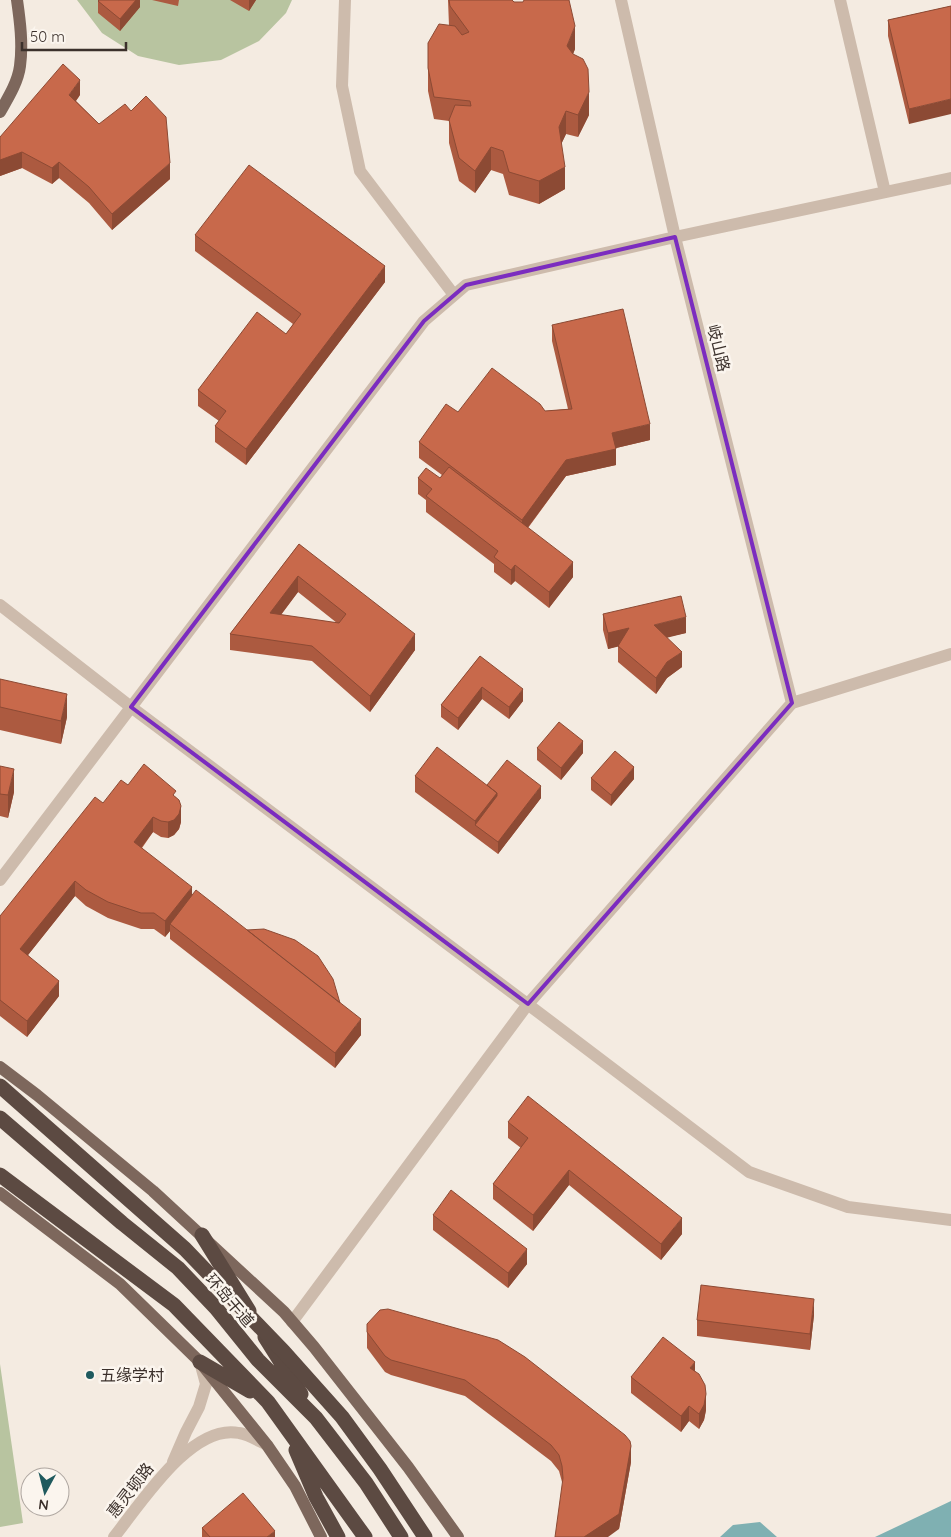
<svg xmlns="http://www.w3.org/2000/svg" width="951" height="1537" viewBox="0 0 951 1537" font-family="Quicksand,'Noto Sans SC',sans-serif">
  <rect width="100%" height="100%" fill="#f4ebe1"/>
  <path fill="#b8c4a0" d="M77 0H292L286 13 259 41 221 60 179 65 138 56 102 33Z
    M0 1364 23 1523 0 1527Z"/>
  <path fill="#7fb0b2" d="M951 1501V1537H875Z
    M760 1522 777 1537H720L733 1525Z"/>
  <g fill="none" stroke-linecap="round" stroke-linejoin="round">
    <path stroke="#cdbbac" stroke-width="12" d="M345 0 342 86 360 171 454 295
      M621 0 675 237 792 703
      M840 0 885 192
      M0 605 131 707 538 1012 749 1172 848 1207 951 1220
      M0 880 424 321 466 285 675 237 951 178
      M292 1322 528 1004 792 703 951 654
      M173 1462 186 1432 199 1407 206 1384 200 1362
      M114 1537C140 1505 191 1423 239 1433 248 1434 259 1441 267 1445"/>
    <path stroke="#7d675c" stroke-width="12" d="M0 112C8 98 18 82 20 66 23 44 20 21 17 0
      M0 1067 37 1095 153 1191 284 1312 314 1347 408 1467 458 1537
      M0 1193 120 1284 200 1362 267 1445 295 1486 321 1537"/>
    <path stroke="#5c4a42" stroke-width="15" d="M0 1118 122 1223 178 1268 216 1308 258 1360 316 1418 366 1483 401 1537
      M0 1175 174 1305 268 1402 365 1537
      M202 1235 249 1311
      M265 1337 301 1394
      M200 1362 250 1391
      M296 1450 316 1497 338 1537"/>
    <path stroke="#5c4a42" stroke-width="15" d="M0 1086 185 1249 284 1352 342 1417 380 1469 425 1537"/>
  </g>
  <path fill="#ac5a40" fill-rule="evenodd" d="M140 0V7L120 31 98 13V1Z
    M152 0H179L178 6Z
    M230 0H256L249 11Z
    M448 0H512L575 49 573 54 589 115 578 137 566 134 561 144 565 189 539 204 509 195 503 174 491 170 475 193 459 181 449 143V121L434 119 428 91V43L449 26Z
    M951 6 909 124 888 36V20Z
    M80 95 76 101 99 124 170 179 112 230 89 203 59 178 52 184 22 168 0 176V137Z
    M195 235 385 282 246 465 215 442V426L219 421 198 406V390L286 334 293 324 195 251Z
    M552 325 650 440 616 448V465L566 476 528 528 573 577 549 608 515 581 511 585 494 572V564L426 512V500L418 494V478H440L442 475 419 458V442L458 412 545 411 568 409 552 341Z
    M299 544 415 650 370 712 312 661 230 650V634ZM298 592 337 623 281 615Z
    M603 614 686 633 667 637 682 667 667 678 656 694 618 662V646L608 649 603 630Z
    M480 656 523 701 509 719 482 699 458 730 441 717V705Z
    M0 679 67 717 61 744 0 730Z
    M537 748 583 753 561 780 537 760Z
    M0 766 14 792 8 818 0 816Z
    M415 776 487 785 541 798 498 854 415 792Z
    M591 778 634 779 611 806 591 790Z
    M128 785 176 797 181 822 179 829 174 835 168 838 161 837 153 832 142 848 192 895 340 1003 361 1035 335 1068 170 939V931L165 937 154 929H141L108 918 86 906 75 896 28 955 59 996 27 1037 0 1016V916L103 803Z
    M508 1122 682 1234 661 1260 569 1185 533 1231 493 1199V1184L521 1148 508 1138Z
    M433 1215 527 1264 508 1288 433 1230Z
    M814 1315 810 1350 697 1336V1320Z
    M367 1324 631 1462 619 1529 562 1482 559 1471 551 1461 465 1396 391 1375 385 1372 367 1348Z
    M695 1371 706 1410 704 1420 699 1429 689 1421 681 1432 631 1393V1377Z
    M202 1528 275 1537H202Z"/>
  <path fill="#8c4a34" d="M136 0H140V7L120 31V19Z
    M249 0H256L249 11Z
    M575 26V49L567 69V46Z
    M80 80V95L69 110V95Z
    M589 92V115L578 137V115Z
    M951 99V114L909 124V109Z
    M566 111V134L559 149V127Z
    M491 147V170L475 193V171Z
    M22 152V168L0 176V160Z
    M59 162V178L52 184V168Z
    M170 163V179L112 230V214Z
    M565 167V189L539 204V181Z
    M385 266V282L246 465V449Z
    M650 424V440L612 449V433Z
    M616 449V465L566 476 522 535V520L566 460Z
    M573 562V577L549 608V592Z
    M515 565V581L511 585V570Z
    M298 576V592L270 629V613Z
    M686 617V633L654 641V625Z
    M629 628V644L608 649V633Z
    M415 634V650L370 712V696Z
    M682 652V667L667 678 656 694V678L667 662Z
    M482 687V699L458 730V718Z
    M523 689V701L509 719V707Z
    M67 694V717L61 744V721Z
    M583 741V753L561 780V768Z
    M634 767V779L611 806V795Z
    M14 769V792L8 818V795Z
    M541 786V798L498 854V842Z
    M497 793V808L475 825V821Z
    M181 806V822L179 829 174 835 168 838V822Z
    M153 817V832L134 857V842Z
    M75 881V896L20 965V949Z
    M192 887V903L170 924V931L165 937V921Z
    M59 981V996L27 1037V1021Z
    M361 1019V1035L335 1068V1053Z
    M569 1170V1185L533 1231V1215Z
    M682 1218V1234L661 1260V1244Z
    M527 1249V1264L508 1288V1273Z
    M814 1299V1315L810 1350V1334Z
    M695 1362V1378L690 1368Z
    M706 1394V1410L704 1420 699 1429V1414Z
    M689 1406V1421L681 1432V1416Z
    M631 1446V1462L619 1529 608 1537H584Z
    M275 1531V1537H267Z"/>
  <path fill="#c8694b" stroke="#8c4a34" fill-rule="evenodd" d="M99 0H136L120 19 98 1Z
    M449 0H512L514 2H523L524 0H569L575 26 567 46 573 54 583 59 588 69 589 92 578 115 566 111 559 127 565 167 539 181 509 172 503 151 491 147 475 171 459 158 449 120 455 105 471 106 470 101 434 97 428 68V43L439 24 455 26 462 35 469 32 450 6Z
    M951 6V99L909 109 888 20Z
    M63 64 80 80 69 95 99 124 125 104 131 111 146 96 166 117 170 163 112 214 89 187 59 162 52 168 22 152 0 160V137Z
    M249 165 385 266 246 449 215 426 226 411 198 390 257 312 286 334 301 314 195 235Z
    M623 309 650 424 612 433 616 449 566 460 522 520 419 442 446 404 458 412 492 368 540 404 545 411 572 409 552 325Z
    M449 467 573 562 549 592 515 565 511 570 494 557 498 551 426 496 432 489 418 478 426 468 440 478Z
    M299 544 415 634 370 696 312 646 230 634ZM298 576 346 614 339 623 270 613Z
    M681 596 686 617 654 625 682 652 667 662 656 678 618 646 629 628 608 633 603 614Z
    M480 656 523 689 509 707 482 687 458 718 441 705Z
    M0 679 67 694 61 721 0 707Z
    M559 722 583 741 561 768 537 748Z
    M437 747 497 793 475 821 415 776Z
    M615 751 634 767 611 795 591 778Z
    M507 760 541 786 498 842 475 825 497 796V793L487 785Z
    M144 764 176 791 173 795 179 800 181 806 179 814 174 820 168 822 161 821 153 817 134 842 192 887 165 921 154 913H141L108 902 86 890 75 881 20 949 59 981 27 1021 0 1000V916L95 797 103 803 121 780 128 785Z
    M0 766 14 769 8 795 0 794Z
    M196 890 361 1019 335 1053 170 924Z
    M264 929 295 940 318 956 333 979 340 1003 247 930Z
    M528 1096 682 1218 661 1244 569 1170 533 1215 493 1184 528 1138 508 1122Z
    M451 1190 527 1249 508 1273 433 1215Z
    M701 1285 814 1299 810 1334 697 1320Z
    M388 1309 498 1340 525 1357 625 1435 630 1441 631 1446 619 1514 584 1537H555L563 1478 562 1466 559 1455 551 1445 465 1380 391 1360 385 1356 367 1332V1324L380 1310Z
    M663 1337 695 1362 690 1368 699 1374 705 1385 706 1394 704 1405 699 1414 689 1406 681 1416 631 1377Z
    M243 1493 275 1531 267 1537H210L202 1528Z"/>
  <path fill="none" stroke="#7b2cbf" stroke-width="4" stroke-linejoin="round" d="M675 237 792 703 528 1004 131 707 424 321 466 285Z"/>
  <circle fill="#1f5a5e" stroke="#fbf5ee" stroke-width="2" cx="90" cy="1375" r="5"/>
  <g text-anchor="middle" stroke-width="5" stroke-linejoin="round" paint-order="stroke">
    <g font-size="16" fill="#3b302b" stroke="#fbf5ee">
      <text transform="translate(719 348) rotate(76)" y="6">岐山路</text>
      <text transform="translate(230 1300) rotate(49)" y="6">环岛干道</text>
      <text transform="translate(130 1490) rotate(-52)" y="6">惠灵顿路</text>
    </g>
    <g font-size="16" fill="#3b302b" stroke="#fbf5ee" text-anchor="start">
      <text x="100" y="1381">五缘学村</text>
    </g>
  </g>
  <g transform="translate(45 1492) rotate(187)"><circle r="24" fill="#fbf5ee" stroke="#aea6a0"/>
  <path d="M0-4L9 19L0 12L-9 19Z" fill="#1f5a5e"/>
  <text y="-8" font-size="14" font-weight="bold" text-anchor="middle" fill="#3b302b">N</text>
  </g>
  <path d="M22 42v8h104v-8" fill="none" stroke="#3b302b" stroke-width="2.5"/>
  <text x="30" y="42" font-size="15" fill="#3b302b" stroke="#fbf5ee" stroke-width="4" paint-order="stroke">50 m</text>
</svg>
